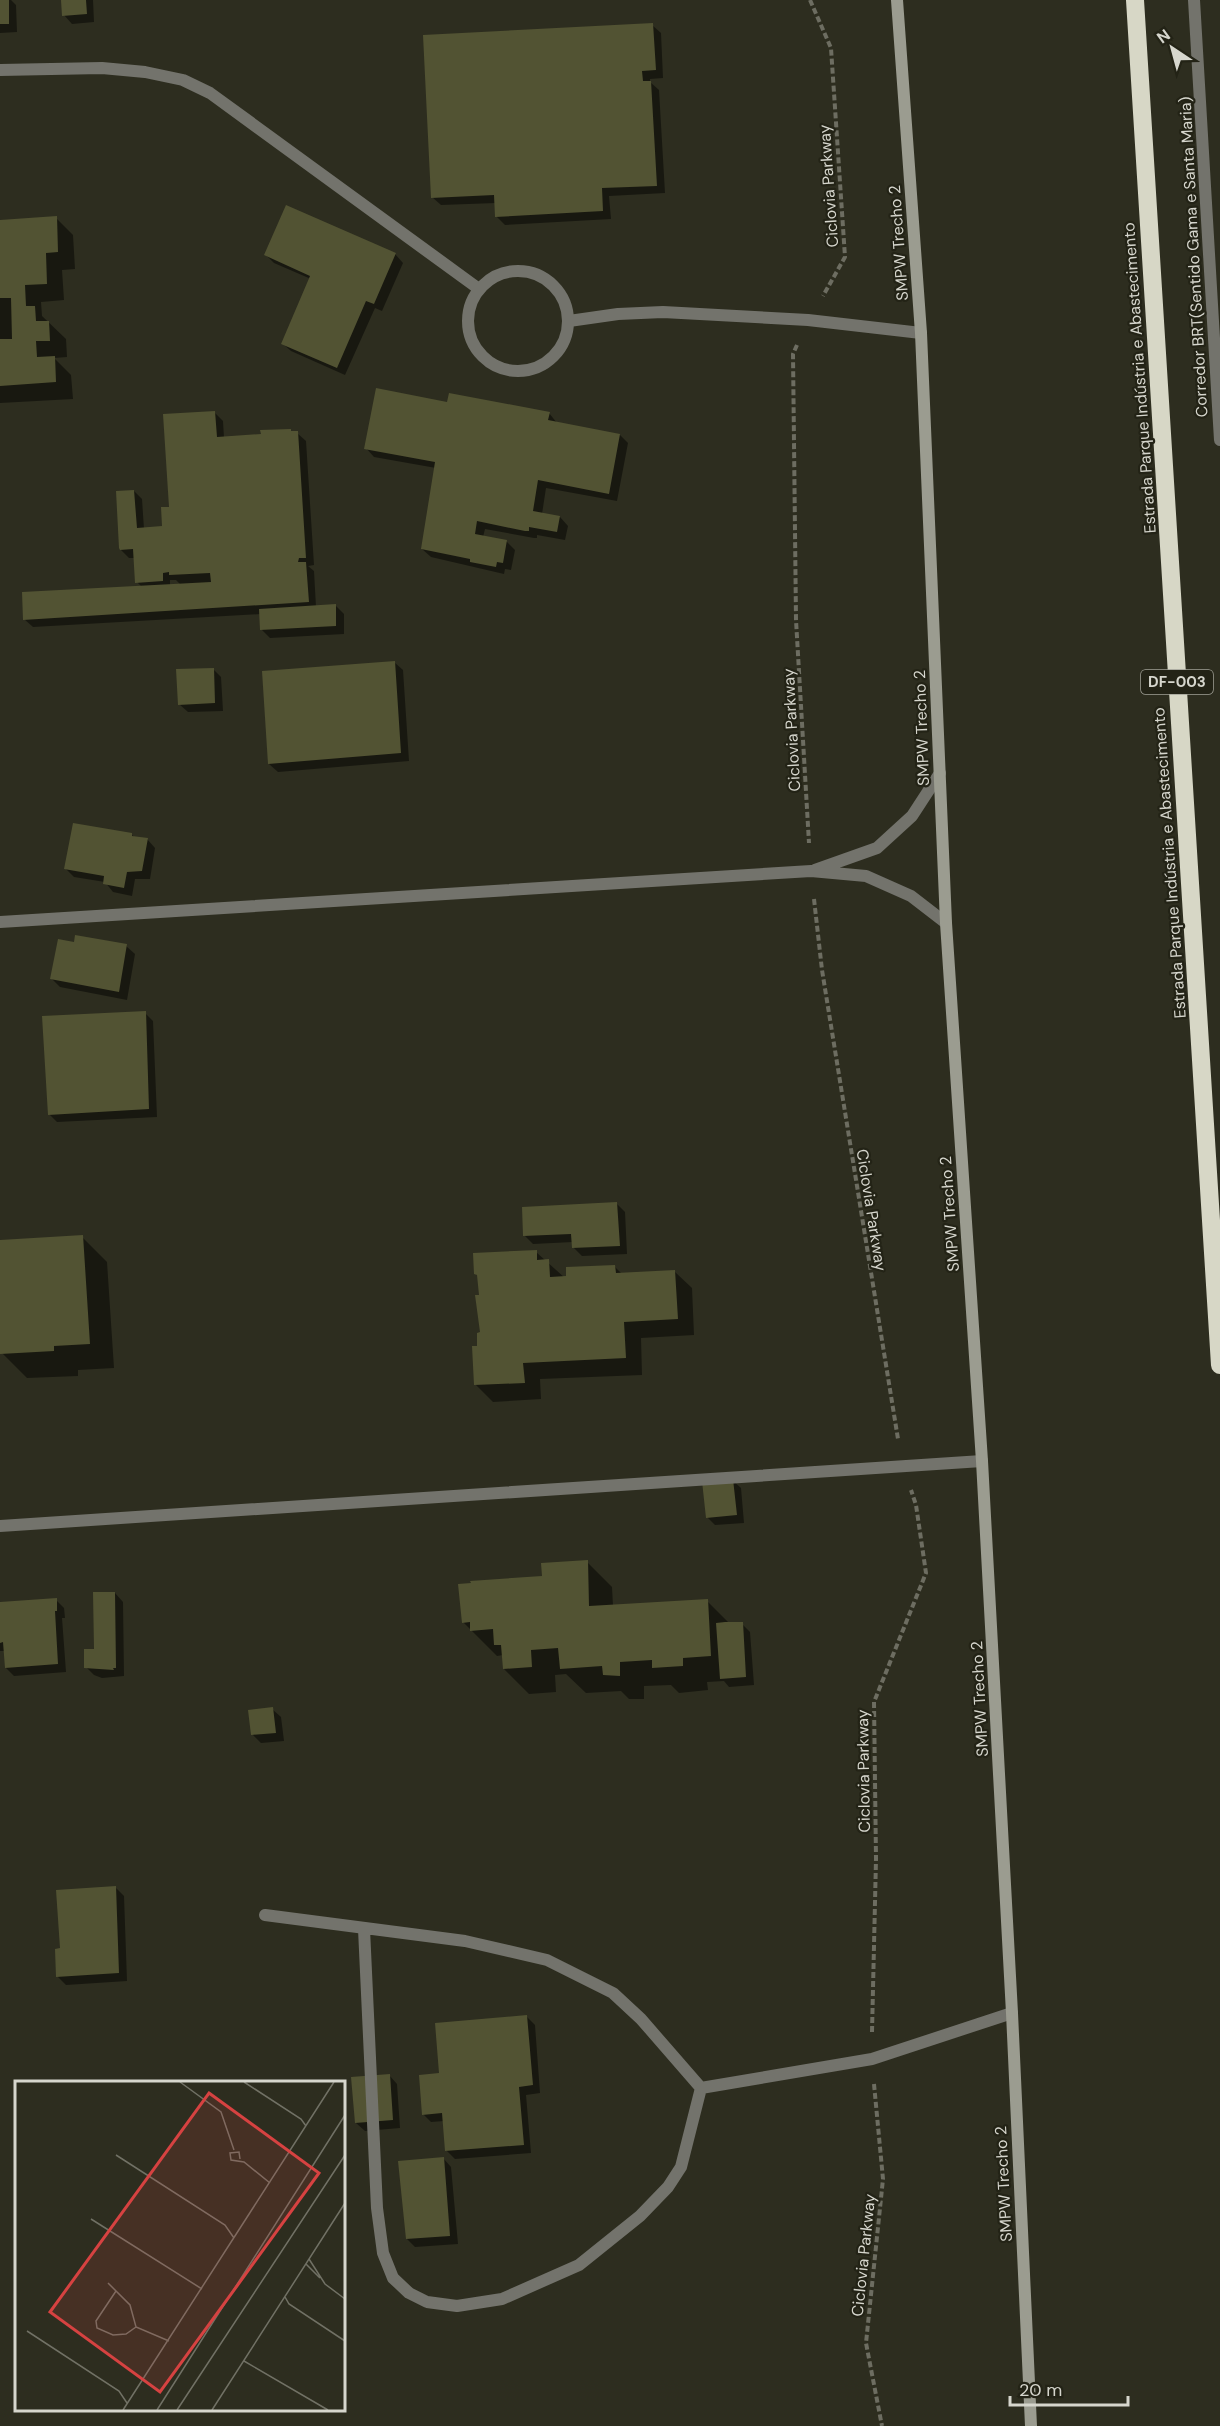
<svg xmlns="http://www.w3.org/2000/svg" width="1220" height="2426" viewBox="0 0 1220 2426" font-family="'DM Sans',sans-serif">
  <rect width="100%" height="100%" fill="#2d2d1f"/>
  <path fill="#0007" fill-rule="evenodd" d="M0 0H11L16 5 17 32 0 33Z
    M63 0H93L94 22 72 24 64 15Z
    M652 25 661 33 663 78 650 79V82L659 90 665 193 609 196 611 219 505 225 497 217 496 203 441 205 432 197Z
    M56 218 73 235 75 269 62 270 64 300 41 302 42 316 66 339 67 357 54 358 71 375 73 399 0 403V222Z
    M395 254 403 263 382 311 375 308 345 375 291 351 282 343 311 279 274 263 266 255Z
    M448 404 549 413 557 423 620 435 628 443 617 501 546 488 542 514 560 517 568 526 565 540 537 535V538H534L485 529 483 537 507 542 515 550 511 570 505 569 504 574 431 557 422 549 436 468 374 457 366 448Z
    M215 413 223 421 224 438 297 433 306 441 314 565 308 566 314 571 316 607 336 606 344 614V634L270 638 262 630 261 614 33 627 24 619 142 587 137 582 135 558H129L121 550 134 491 142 499 144 529 163 528ZM170 580H176L181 585 170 586Z
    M394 662 403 670 409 761 278 772 269 764Z
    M213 669 221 677 223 711 188 712 179 704Z
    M131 834 135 838 147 839 155 848 150 879H135L132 896 113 892 105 882 74 877 66 869Z
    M75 943 126 946 135 954 127 1000 60 987 52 979Z
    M145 1013 153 1021 157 1117 57 1122 49 1114Z
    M617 1204 625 1212 627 1254 582 1256 573 1247V1242L533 1244 525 1236Z
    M82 1237 107 1262 114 1368 78 1370V1376L27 1378 2 1353 0 1242Z
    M536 1252 565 1278 615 1267 622 1274 675 1272 692 1288 694 1335 641 1338 642 1375 540 1379 541 1399 493 1402 476 1385 482 1334 479 1277 476 1274Z
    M732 1480 741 1488 744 1523 715 1525 707 1517Z
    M587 1562 612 1587 613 1606 707 1601 730 1624H742L750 1632 754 1685 729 1687 724 1681 707 1682 708 1690 679 1693 671 1685 644 1686V1699H629L621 1691 586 1693 566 1674 555 1675 556 1692 529 1694 504 1669 503 1655 497 1656 463 1622 544 1577Z
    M115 1593 123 1602 124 1676 102 1678 94 1675 86 1667 96 1650Z
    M56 1600 64 1608 65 1618H62L66 1672 14 1676 6 1668 5 1651H0V1603Z
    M272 1709 281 1717 284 1741 261 1743 253 1735Z
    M116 1888 124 1896 127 1981 66 1985 58 1977 62 1949Z
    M527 2017 535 2025 540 2093 526 2095 531 2153 455 2159 446 2150 444 2121 431 2122 423 2114 441 2074Z
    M389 2075 397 2084 400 2128 365 2131 356 2123Z
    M443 2158 451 2167 458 2244 415 2247 407 2239Z"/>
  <path fill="#525333" d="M0 0H9V24H0Z
    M61 0H86L87 14 62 16Z
    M653 23 656 70 642 71 643 81H651L657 186 602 188 603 211 495 217 494 195 431 198 423 35Z
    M286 205 396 253 374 304 366 301 337 368 281 344 310 276 264 255Z
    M57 216 58 252 46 253 47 284 25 285 26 306H35L36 321H49L50 341H36L37 357 55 356 56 382 0 386V339H12L11 298H0V220Z
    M376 388 447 402 449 393 550 412 548 420 620 434 609 494 538 480 533 511 560 516 557 532 529 527V531H525L477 521 475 534 507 540 503 563 497 562 496 567 470 562V559L421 549 435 462 364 449Z
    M215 411 217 437 261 434 260 430 291 429V431H298L306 558H299L298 562H306L309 602 23 620 22 592 211 582 210 573 169 575V572L163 573V581L135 583 133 549 120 550 119 548 116 491 134 490 137 528 162 526 161 507H169L163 414Z
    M336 604V626L260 630 259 609Z
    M395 661 401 753 268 764 262 671Z
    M214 668 215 703 178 705 176 669Z
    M73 823 132 833V836L148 838 142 871 127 872 124 888 103 884 104 876 64 869Z
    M75 935 127 944 119 992 50 979 58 939 74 942Z
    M146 1011 149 1109 48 1115 42 1016Z
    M617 1202 620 1246 572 1248 571 1234 523 1236 522 1207Z
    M83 1235 90 1344 54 1346V1351L0 1354V1240Z
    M537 1250V1260L549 1259 550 1277 566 1276V1267L615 1265 616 1273 675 1270 678 1319 624 1322 626 1358 523 1363 525 1383 474 1385 472 1346H477V1333L480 1332 475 1295H479L477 1275 474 1274 473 1253Z
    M733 1479 737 1515 706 1518 702 1481Z
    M588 1560 589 1606 708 1599 711 1656 683 1658V1666L652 1668V1660L620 1662V1676L603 1675 602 1666 560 1669 558 1648 531 1650 532 1667 503 1669 501 1645H494L493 1629 470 1631V1622L462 1623 458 1584 471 1583 470 1581 542 1576 541 1563Z
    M93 1592H115L116 1668H113L114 1670 84 1668V1649H94Z
    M57 1598V1611H55L58 1664 5 1668 3 1642 0 1643V1602Z
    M725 1622H743L746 1677 720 1679 716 1623Z
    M273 1707 276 1733 251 1735 248 1710Z
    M116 1886 119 1973 56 1977 55 1949 60 1948 56 1890Z
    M527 2015 533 2085 519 2087 524 2145 445 2151 442 2113 422 2115 419 2075 439 2073 435 2023Z
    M390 2074 393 2120 355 2123 351 2077Z
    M444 2157 450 2236 406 2239 398 2161Z"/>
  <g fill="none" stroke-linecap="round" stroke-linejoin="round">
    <path stroke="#6d6d61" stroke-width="4" stroke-dasharray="6 3" stroke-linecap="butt" d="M810 0 831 48 845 257 823 296
      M797 345 793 354 796 620 809 843
      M814 899 822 970 898 1439
      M872 2032 876 1859 874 1702 926 1573 916 1505 911 1490
      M874 2084 883 2179 866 2343 882 2426"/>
    <path stroke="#73736c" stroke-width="12" d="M1194 0 1220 440"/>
    <path stroke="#73736c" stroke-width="12" d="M0 70 102 68 145 72 183 80 210 93 479 289
      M468 321a50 50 0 1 1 100 0a50 50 0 1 1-100 0Z
      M569 321 618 314 663 312 808 320 921 333
      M815 870 877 848 912 816 940 773
      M0 922 811 871 866 876 911 896 946 923
      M0 1526 982 1461
      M265 1915 465 1941 547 1960 613 1993 641 2019 701 2088 872 2059 1012 2013
      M364 1929 377 2208 383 2253 393 2278 409 2293 427 2302 457 2306 502 2299 579 2265 640 2216 668 2187 681 2167 701 2088"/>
    <path stroke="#9b9c90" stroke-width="12" d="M897 0 921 333 946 923 982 1461 1012 2013 1031 2426"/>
    <path stroke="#d7d7c6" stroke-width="18" d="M1135 0 1220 1365"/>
  </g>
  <g text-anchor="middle" stroke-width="4.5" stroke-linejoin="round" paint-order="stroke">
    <rect fill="#232316" stroke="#a0a096" stroke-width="1.5" x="1141" y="670" width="72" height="24" rx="4.5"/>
    <g font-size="15" font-weight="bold" fill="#d6d6cd">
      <text x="1177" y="687">DF-003</text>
    </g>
    <g font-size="16" fill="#d6d6cd" stroke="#232316">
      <text transform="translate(828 186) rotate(-94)" y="6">Ciclovia Parkway</text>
      <text transform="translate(898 243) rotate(-94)" y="6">SMPW Trecho 2</text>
      <text transform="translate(1193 257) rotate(-93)" y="6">Corredor BRT(Sentido Gama e Santa Maria)</text>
      <text transform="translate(1139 378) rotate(-94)" y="6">Estrada Parque Indústria e Abastecimento</text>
      <text transform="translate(921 728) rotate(-92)" y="6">SMPW Trecho 2</text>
      <text transform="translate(791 730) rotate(-93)" y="6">Ciclovia Parkway</text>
      <text transform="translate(1169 863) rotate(-94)" y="6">Estrada Parque Indústria e Abastecimento</text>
      <text transform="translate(872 1210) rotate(81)" y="6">Ciclovia Parkway</text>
      <text transform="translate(949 1214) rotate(-94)" y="6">SMPW Trecho 2</text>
      <text transform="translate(979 1699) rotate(-93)" y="6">SMPW Trecho 2</text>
      <text transform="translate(863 1771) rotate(-91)" y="6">Ciclovia Parkway</text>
      <text transform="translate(1003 2184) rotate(-93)" y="6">SMPW Trecho 2</text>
      <text transform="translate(863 2255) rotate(-84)" y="6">Ciclovia Parkway</text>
    </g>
  </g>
  <g transform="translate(15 2081)">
    <rect width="330" height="330" fill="#2d2d1f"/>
    <path fill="none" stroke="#717165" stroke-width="1.5" d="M165 1 206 31 219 69M229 1 286 38 291 45M101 74 210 144 219 157M225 78 224 71 215 72 216 79 229 81 255 102M76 138 187 208M294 178 310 203 330 218M291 183 305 197M93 202 115 224 121 246 154 260M101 210 81 240 82 247 98 254 111 253 121 246M270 216 274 223 330 260M12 250 104 310 112 322M229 280 313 329M108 329 319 1M142 329 330 34M162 329 330 74M197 329 330 122"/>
    <path fill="#d64241" fill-opacity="0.15" stroke="#d64241" stroke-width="3" d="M194 12 304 92 145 311 35 231Z"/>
    <rect width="330" height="330" fill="none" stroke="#d6d6cd" stroke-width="3"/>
  </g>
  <g transform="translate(1172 48) rotate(324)" stroke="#232316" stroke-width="4.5" paint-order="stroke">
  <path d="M0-4.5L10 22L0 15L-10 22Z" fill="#d6d6cd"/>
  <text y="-9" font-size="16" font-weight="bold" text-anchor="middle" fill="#d6d6cd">N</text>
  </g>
  <path d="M1010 2396v9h118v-9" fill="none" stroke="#d6d6cd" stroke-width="3"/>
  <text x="1019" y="2396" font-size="18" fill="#d6d6cd" stroke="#232316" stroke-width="4.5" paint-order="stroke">20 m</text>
</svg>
